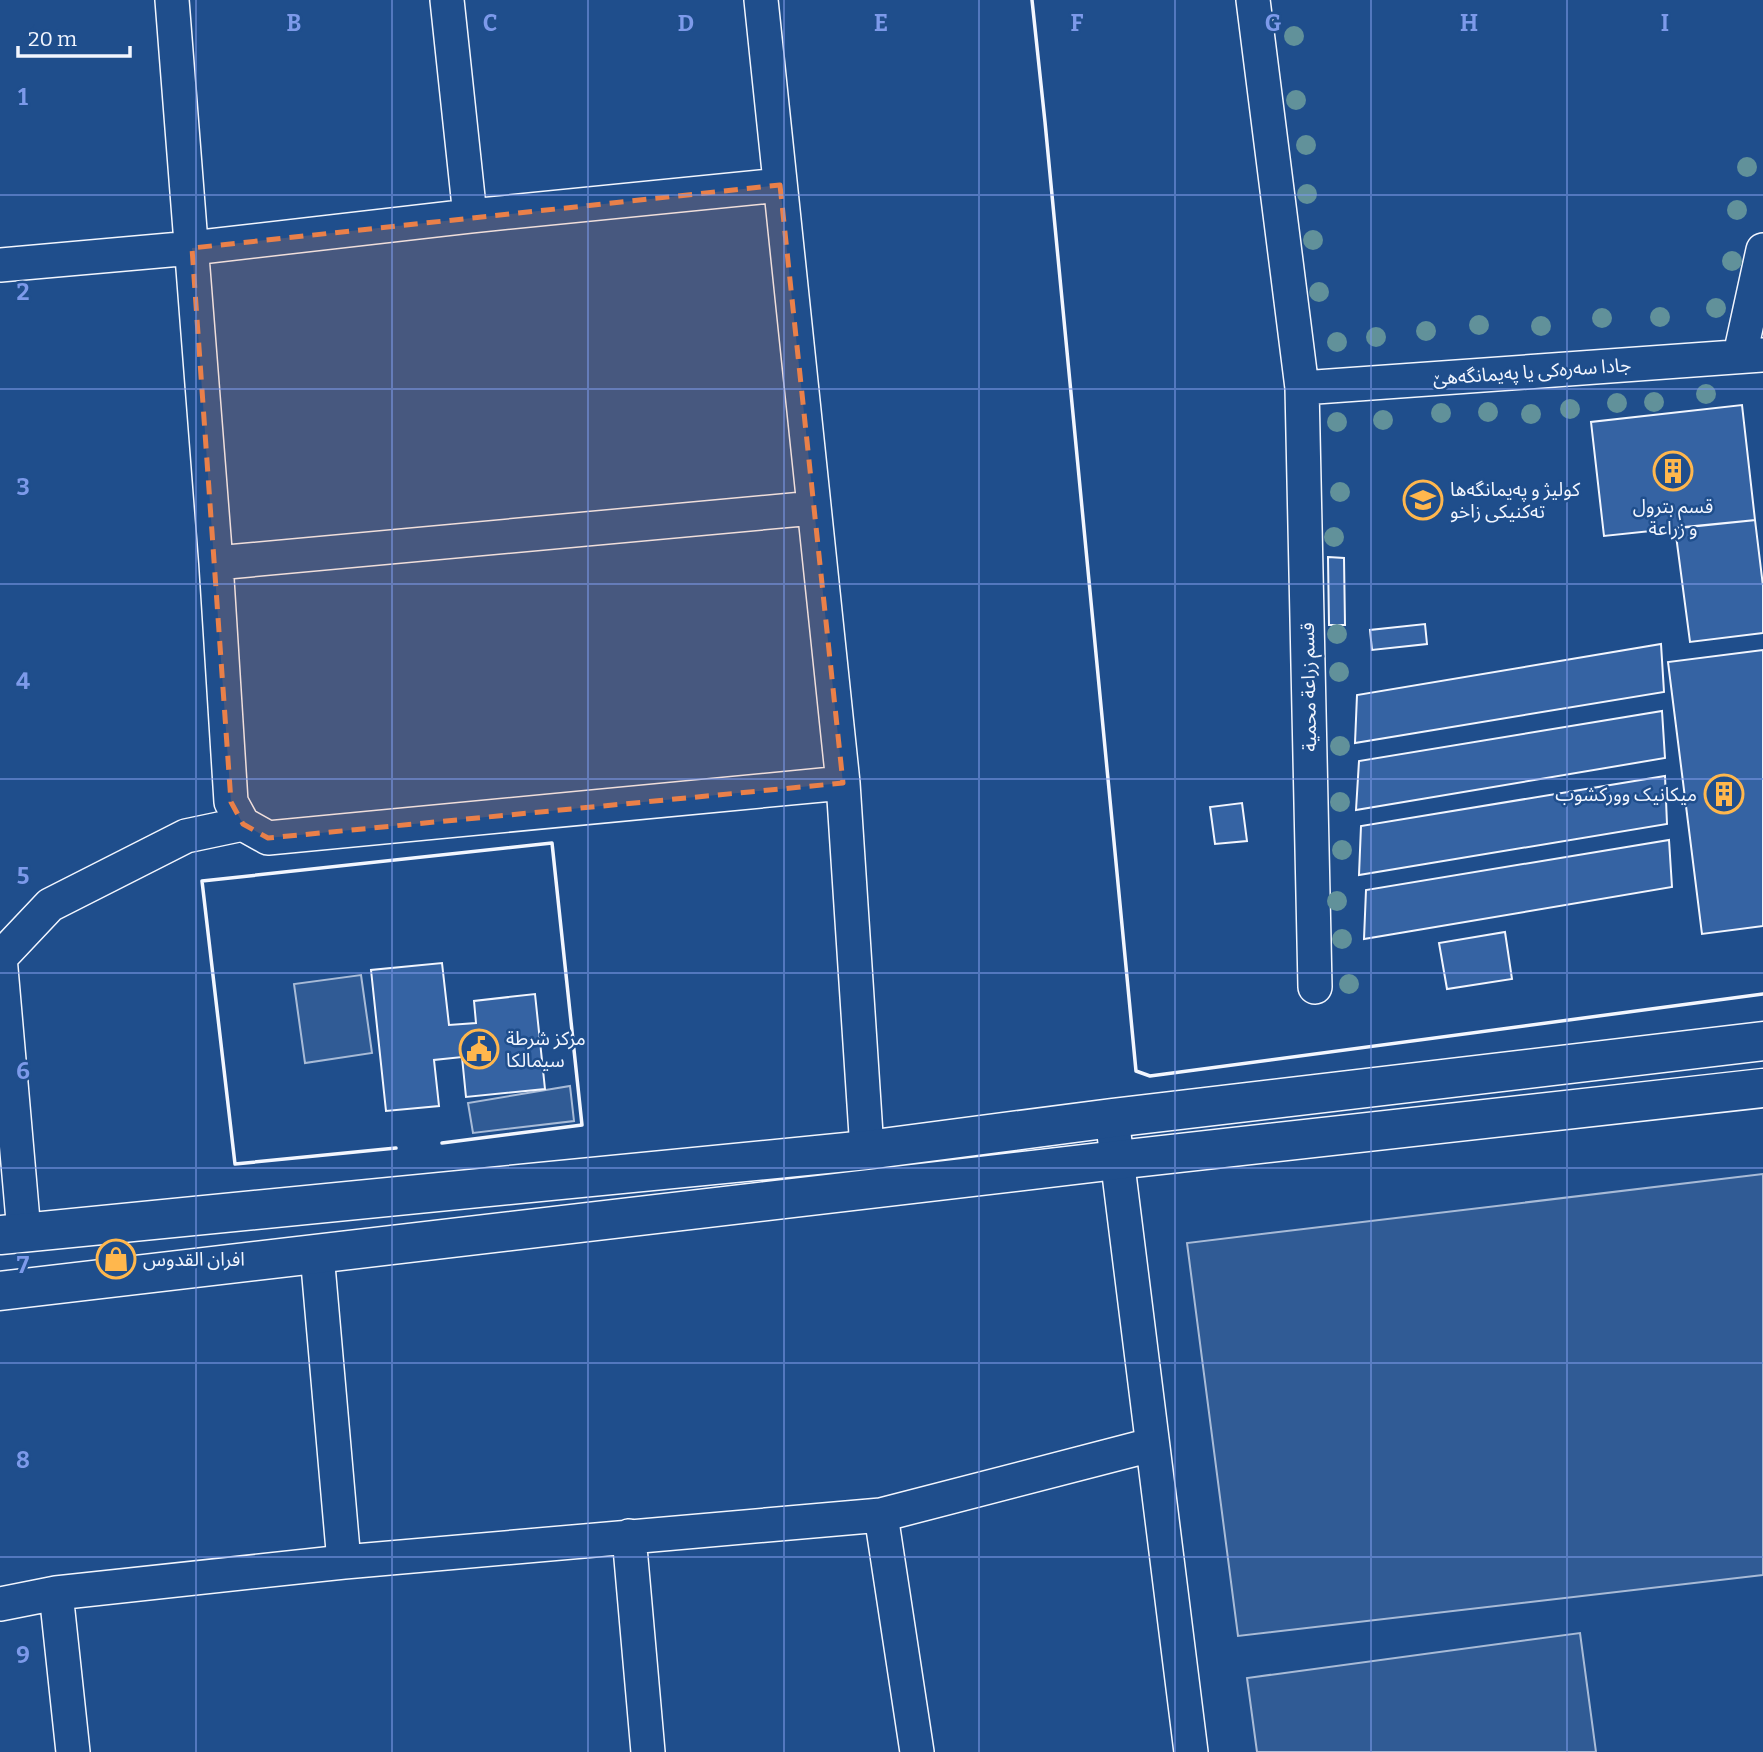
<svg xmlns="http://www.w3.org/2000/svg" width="1763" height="1752" viewBox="0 0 1763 1752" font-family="Bitter,'Noto Sans Arabic',serif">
  <rect width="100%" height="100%" fill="#1f4e8c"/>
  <path fill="#305b95" stroke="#a8bbd7" stroke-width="2" d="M361 975 372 1053 305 1063 294 984Z
    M570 1086 574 1121 473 1133 468 1103Z
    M1763 1174V1575L1238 1636 1187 1243Z
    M1580 1633 1596 1752H1257L1247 1678Z"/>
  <path fill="#3563a3" stroke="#f2f6ff" stroke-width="2" d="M1742 405 1755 520 1604 536 1591 422Z
    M1755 520 1763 586V633L1690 642 1675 528Z
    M1328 557 1344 558 1345 625H1329Z
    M1425 624 1427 644 1372 650 1370 630Z
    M1661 644 1664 692 1355 743 1357 695Z
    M1763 650V926L1702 934 1668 662Z
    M1662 711 1665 758 1356 810 1359 761Z
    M1665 776 1667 824 1359 875 1361 826Z
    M1242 803 1247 841 1215 844 1210 807Z
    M1669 840 1672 887 1364 939 1366 890Z
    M1505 932 1512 979 1447 989 1439 943Z
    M442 963 449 1025 476 1023 474 1001 535 994 545 1089 466 1097 462 1057 434 1060 439 1106 386 1111 371 970Z"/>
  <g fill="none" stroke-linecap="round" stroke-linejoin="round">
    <defs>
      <path id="street" d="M172 0 216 563 231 802 243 824 268 838 843 783
        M447 0 470 216
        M761 0 843 783 867 1150
        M1253 0 1302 388 1315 987
        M0 265 192 248 470 216 780 185
        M1740 355 1763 250
        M1302 388 1763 355
        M216 563 814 508
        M0 957 24 1232
        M0 958 50 905 186 836 243 824
        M1112 1118 1191 1752
        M317 1254 344 1562
        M881 1515 917 1752
        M629 1536 648 1752
        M56 1593 73 1752
        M0 1604 56 1593 344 1562 881 1515 1151 1445"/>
      <path id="secondary" d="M0 1235 867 1150 1112 1118 1763 1041
        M0 1291 1117 1160 1763 1088"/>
    </defs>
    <use href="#street" stroke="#f2f6ff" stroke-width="36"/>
    <use href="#secondary" stroke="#f2f6ff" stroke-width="41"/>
    <use href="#street" stroke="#1f4e8c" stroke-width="33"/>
    <use href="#secondary" stroke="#1f4e8c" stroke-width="38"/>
    <path stroke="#f2f6ff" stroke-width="3.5" d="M1032 0 1045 122 1136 1071 1150 1076 1763 994
      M396 1148 235 1164 202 881 552 843 582 1125 442 1143"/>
  </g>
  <g fill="#61919a">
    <circle cx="1294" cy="36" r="10"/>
    <circle cx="1296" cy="100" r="10"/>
    <circle cx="1306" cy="145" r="10"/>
    <circle cx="1747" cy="167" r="10"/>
    <circle cx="1307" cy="194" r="10"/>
    <circle cx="1737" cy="210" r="10"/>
    <circle cx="1313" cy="240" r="10"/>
    <circle cx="1732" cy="261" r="10"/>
    <circle cx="1319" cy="292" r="10"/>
    <circle cx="1716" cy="308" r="10"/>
    <circle cx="1660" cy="317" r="10"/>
    <circle cx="1602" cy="318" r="10"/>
    <circle cx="1479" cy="325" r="10"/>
    <circle cx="1541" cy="326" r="10"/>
    <circle cx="1426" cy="331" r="10"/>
    <circle cx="1376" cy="337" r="10"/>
    <circle cx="1337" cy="342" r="10"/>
    <circle cx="1706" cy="394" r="10"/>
    <circle cx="1654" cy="402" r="10"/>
    <circle cx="1617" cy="403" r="10"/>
    <circle cx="1570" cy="409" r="10"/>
    <circle cx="1488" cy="412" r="10"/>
    <circle cx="1441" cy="413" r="10"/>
    <circle cx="1531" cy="414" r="10"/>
    <circle cx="1383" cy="420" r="10"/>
    <circle cx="1337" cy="422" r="10"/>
    <circle cx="1340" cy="492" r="10"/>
    <circle cx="1334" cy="537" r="10"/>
    <circle cx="1337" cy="634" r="10"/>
    <circle cx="1339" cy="672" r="10"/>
    <circle cx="1340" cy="746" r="10"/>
    <circle cx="1340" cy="802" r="10"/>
    <circle cx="1342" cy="850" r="10"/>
    <circle cx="1337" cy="901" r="10"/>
    <circle cx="1342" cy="939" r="10"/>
    <circle cx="1349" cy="984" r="10"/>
  </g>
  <path fill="#ea8049" fill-opacity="0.2" stroke="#ea8049" stroke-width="5" stroke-dasharray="14 9" stroke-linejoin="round" d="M780 185 843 783 268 838 243 824 231 802 192 248Z"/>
  <path fill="none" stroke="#7d9aea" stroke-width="2" stroke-opacity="0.55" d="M196 0V1752M392 0V1752M588 0V1752M784 0V1752M979 0V1752M1175 0V1752M1371 0V1752M1567 0V1752M0 195H1763M0 389H1763M0 584H1763M0 779H1763M0 973H1763M0 1168H1763M0 1363H1763M0 1557H1763"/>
  <defs>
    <symbol id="building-ring" viewBox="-11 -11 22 22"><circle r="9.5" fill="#1f4e8c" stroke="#ffb74d" stroke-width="1.5"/><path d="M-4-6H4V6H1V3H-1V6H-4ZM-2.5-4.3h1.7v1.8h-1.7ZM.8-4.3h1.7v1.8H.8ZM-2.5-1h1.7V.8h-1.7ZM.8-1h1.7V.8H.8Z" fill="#ffb74d"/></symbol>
    <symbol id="university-ring" viewBox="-11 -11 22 22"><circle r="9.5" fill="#1f4e8c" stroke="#ffb74d" stroke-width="1.5"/><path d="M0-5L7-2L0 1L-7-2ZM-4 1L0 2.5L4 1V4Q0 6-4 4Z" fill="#ffb74d"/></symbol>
    <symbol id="civic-ring" viewBox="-11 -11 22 22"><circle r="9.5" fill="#1f4e8c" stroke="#ffb74d" stroke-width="1.5"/><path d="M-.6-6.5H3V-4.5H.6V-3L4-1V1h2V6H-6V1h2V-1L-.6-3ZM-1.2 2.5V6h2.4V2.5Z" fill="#ffb74d"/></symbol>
    <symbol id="shop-ring" viewBox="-11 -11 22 22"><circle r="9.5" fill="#1f4e8c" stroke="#ffb74d" stroke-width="1.5"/><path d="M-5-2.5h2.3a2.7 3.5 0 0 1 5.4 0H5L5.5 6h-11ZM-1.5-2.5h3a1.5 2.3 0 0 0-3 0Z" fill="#ffb74d"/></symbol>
  </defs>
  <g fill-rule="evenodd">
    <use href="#building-ring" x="1651" y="449" width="44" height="44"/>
    <use href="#university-ring" x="1401" y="478" width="44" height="44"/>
    <use href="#building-ring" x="1702" y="772" width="44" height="44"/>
    <use href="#civic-ring" x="457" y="1027" width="44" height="44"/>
    <use href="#shop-ring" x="94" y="1237" width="44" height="44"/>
  </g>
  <g text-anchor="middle" stroke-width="5" stroke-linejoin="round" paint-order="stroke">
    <g font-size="19" fill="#f2f6ff" stroke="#1f4e8c">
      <text transform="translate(1532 371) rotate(-4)" y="7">جادا سه‌ره‌كى يا په‌يمانگه‌هێ</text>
      <text transform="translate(1308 687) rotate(-91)" y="7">قسم زراعة محمية</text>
    </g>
    <g font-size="19" fill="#f2f6ff" stroke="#1f4e8c" text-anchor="start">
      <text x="1450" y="496">كوليژ و په‌يمانگه‌ها<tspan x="1450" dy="22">ته‌كنيكى زاخو</tspan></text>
      <text x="1673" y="513" text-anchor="middle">قسم بترول<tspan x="1673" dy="22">و زراعة</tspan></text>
      <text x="1697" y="801" text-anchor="end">میکانیک وورکشوب</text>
      <text x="506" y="1045">مركز شرطة<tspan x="506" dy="22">سيمالكا</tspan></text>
      <text x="143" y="1266">افران القدوس</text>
    </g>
  </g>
  <g font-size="23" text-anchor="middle" font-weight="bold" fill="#7d9aea" stroke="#1f4e8c" stroke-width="5" stroke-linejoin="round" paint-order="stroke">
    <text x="294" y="31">B</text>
    <text x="490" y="31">C</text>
    <text x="686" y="31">D</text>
    <text x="881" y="31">E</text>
    <text x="1077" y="31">F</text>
    <text x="1273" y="31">G</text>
    <text x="1469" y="31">H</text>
    <text x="1665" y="31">I</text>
    <text x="23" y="105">1</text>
    <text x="23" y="300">2</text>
    <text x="23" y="495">3</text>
    <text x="23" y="689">4</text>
    <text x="23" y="884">5</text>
    <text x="23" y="1079">6</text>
    <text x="23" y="1273">7</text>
    <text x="23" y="1468">8</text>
    <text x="23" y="1663">9</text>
  </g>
  <path d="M18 46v10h112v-10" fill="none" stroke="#f2f6ff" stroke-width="3.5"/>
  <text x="28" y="46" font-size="21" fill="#f2f6ff" stroke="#1f4e8c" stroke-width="5" paint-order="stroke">20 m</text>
</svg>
